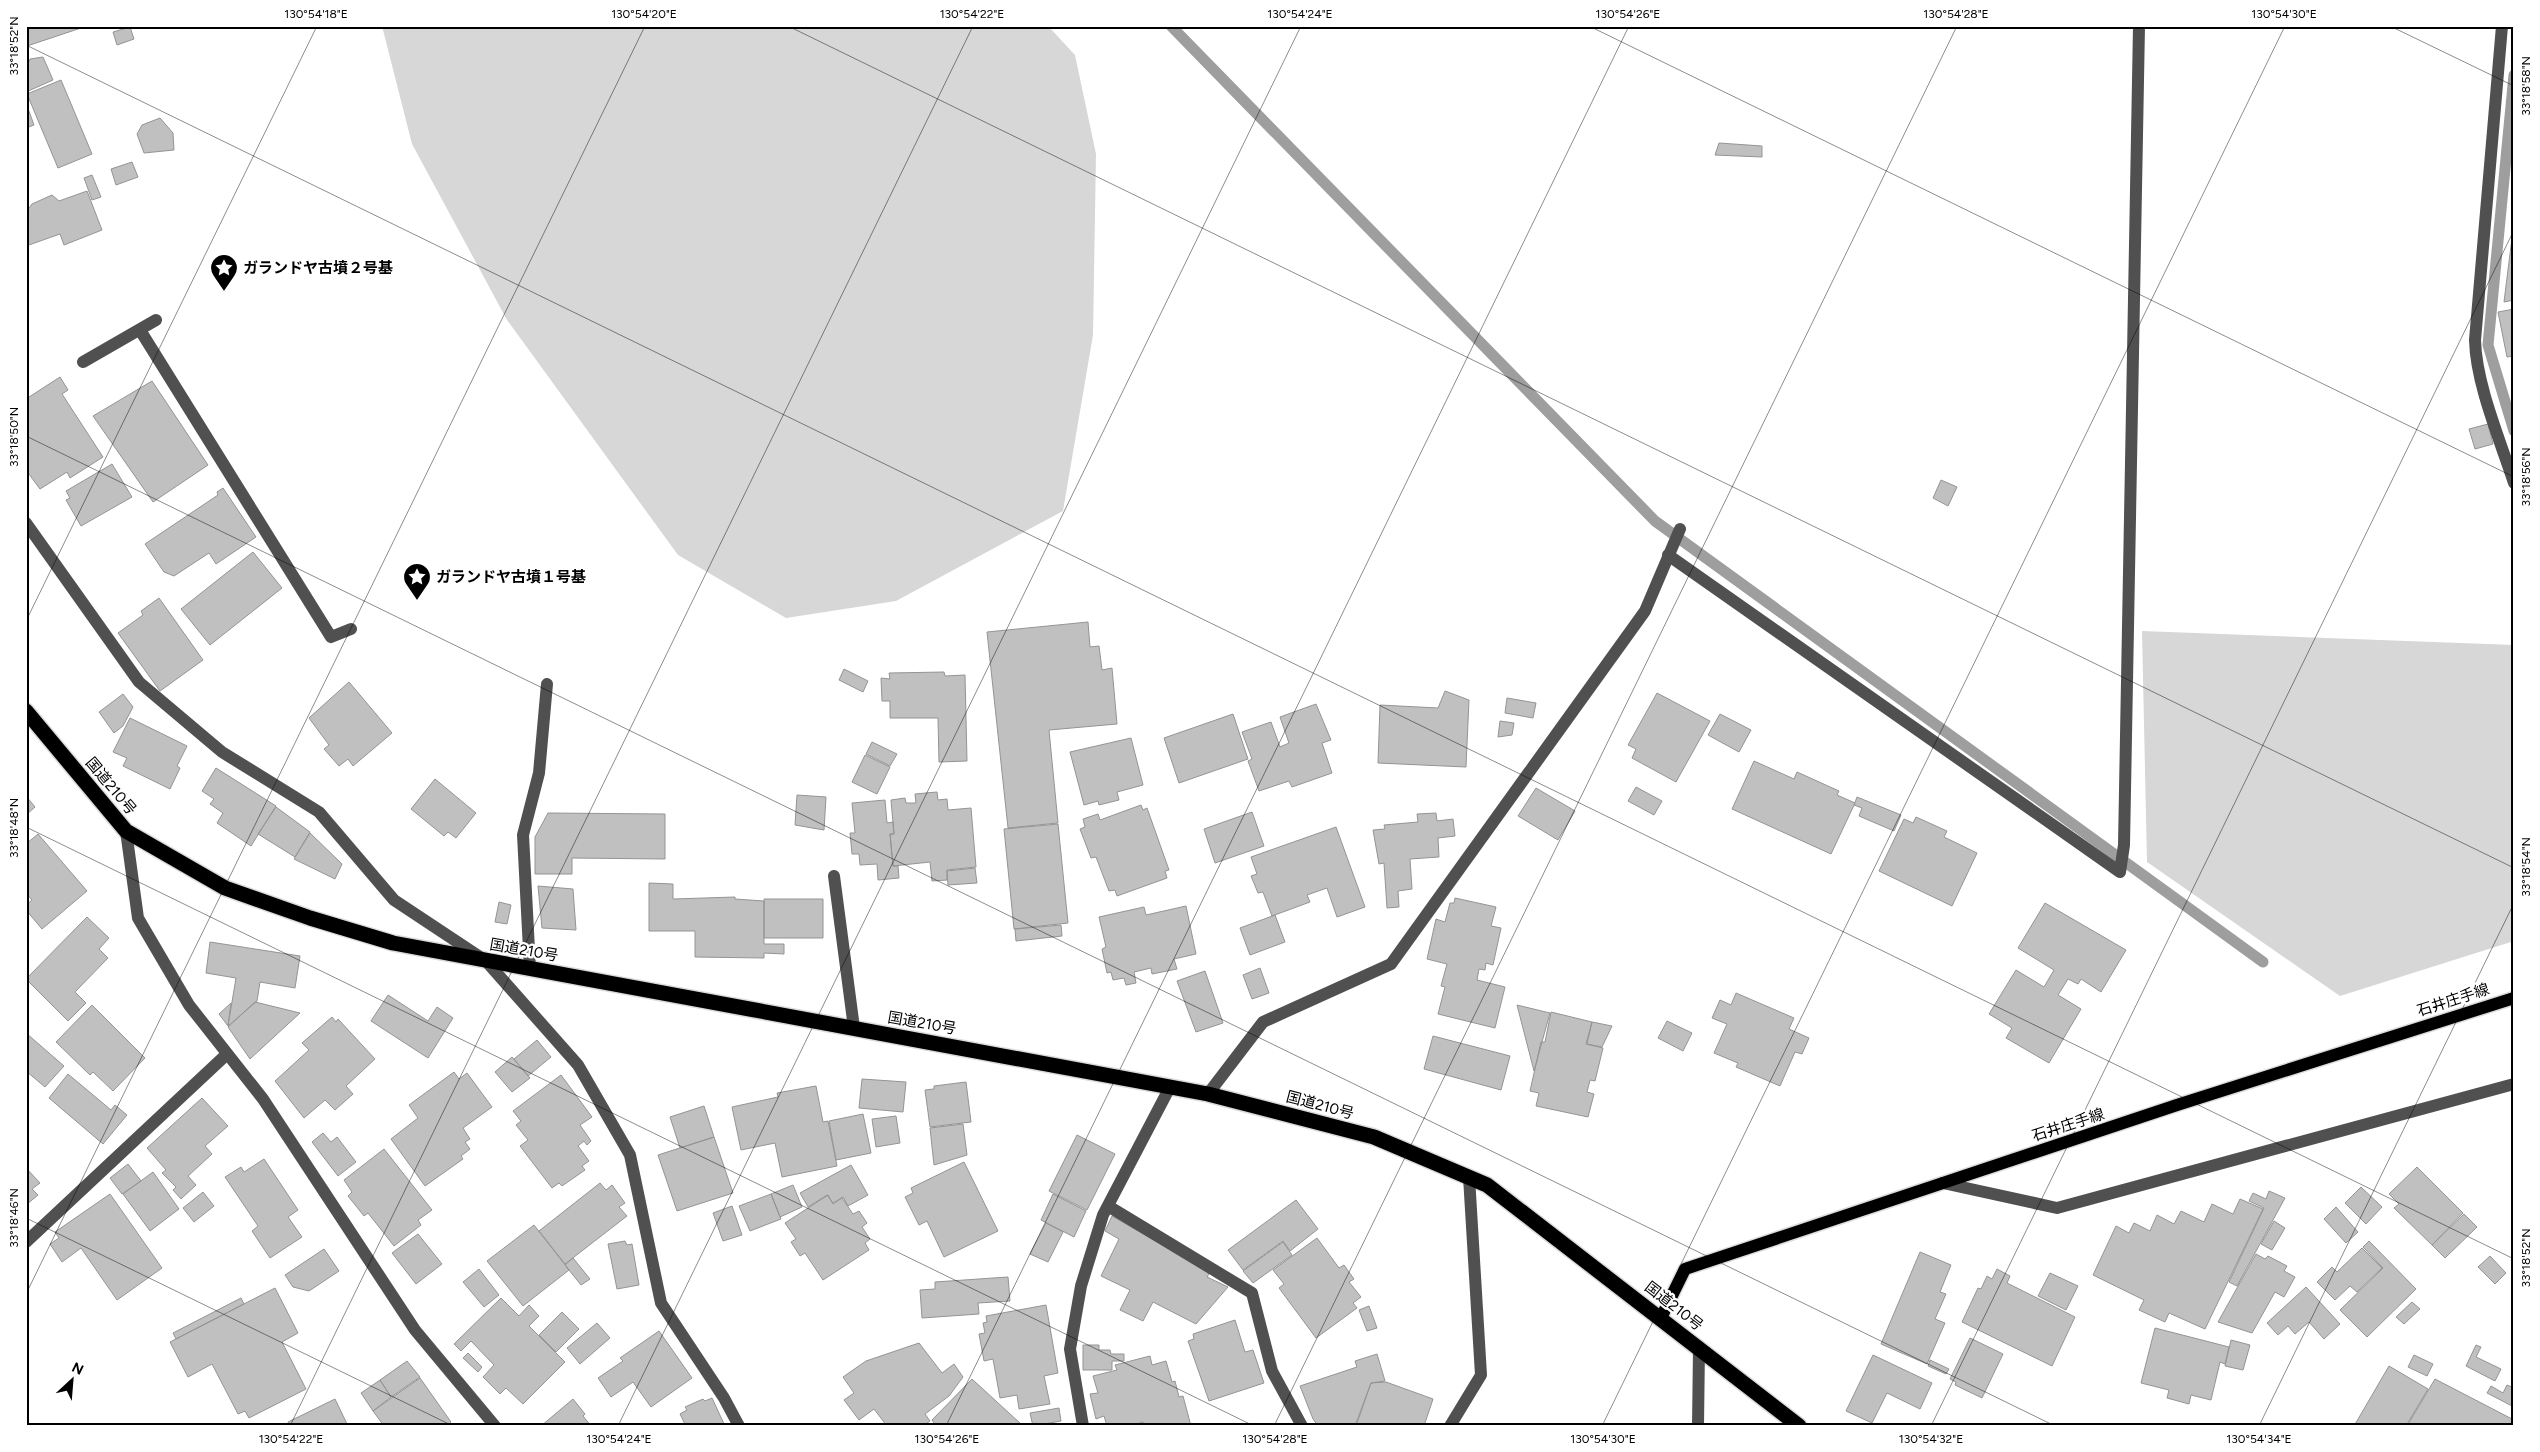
<svg xmlns="http://www.w3.org/2000/svg" width="2540" height="1452" viewBox="0 0 2540 1452" font-family="Figtree,'Noto Sans JP',sans-serif">
  <rect width="100%" height="100%" fill="#fff"/>
  <path fill="#d7d7d7" d="M382 26H1048L1075 55 1096 154 1093 335 1063 511 896 601 786 618 678 555 507 320 412 144Z
    M2142 631 2514 645V941L2340 996 2147 862Z"/>
  <g fill="none" stroke-linecap="round" stroke-linejoin="round">
    <path stroke="#9e9e9e" stroke-width="11" d="M1171 26 1655 521 2263 962
      M2514 75 2488 345 2514 431"/>
  </g>
  <path fill="#c0c0c0" stroke="#949494" d="M26 26H87L27 46Z
    M130 27 134 39 117 45 113 32Z
    M43 57 53 80 26 92V68L30 59Z
    M61 80 92 154 58 168 27 94Z
    M26 103 34 125 26 128Z
    M160 118 173 133 174 150 144 153 137 134 142 125Z
    M1719 143 1762 146V157L1715 155Z
    M132 162 138 177 116 185 111 169Z
    M92 175 101 197 92 200 84 178Z
    M87 191 102 230 64 245 60 234 26 246V212L32 204 52 195 59 201Z
    M2514 236V300L2504 302 2512 238Z
    M2514 309V356L2507 357 2498 312Z
    M60 377 68 390 62 394 103 457 70 478 67 472 40 489 26 470V399Z
    M152 381 208 465 153 502 93 416Z
    M2488 424 2493 444 2475 449 2469 429Z
    M112 464 132 497 81 526 66 500 70 498 66 491Z
    M1941 480 1957 487 1948 506 1933 498Z
    M223 488 256 537 216 564 209 553 174 576 164 572 145 544 218 495 217 492Z
    M253 552 282 588 210 645 181 609Z
    M159 598 203 660 160 691 118 633 143 615 141 611Z
    M1088 622 1090 647 1099 646 1102 670 1112 668 1117 724 1049 730 1058 823 1008 828 987 632Z
    M844 669 868 681 863 692 839 680Z
    M944 672 945 676 965 675 967 761 939 762 938 718H890V701H882L881 678 890 679 889 673Z
    M349 682 392 733 353 766 348 759 339 766 324 749 329 745 309 718Z
    M1445 691 1469 700 1466 767 1378 763 1380 705 1438 708Z
    M1657 693 1710 721 1676 782 1632 758 1636 749 1628 745Z
    M123 694 133 707 123 726 114 733 99 712Z
    M1507 698 1536 703 1533 718 1505 713Z
    M1316 704 1331 740 1322 743 1332 773 1292 787 1289 781 1259 791 1248 761 1252 759 1242 732 1271 722 1280 747 1289 743 1280 717Z
    M1233 714 1248 759 1179 783 1164 738Z
    M1720 714 1751 730 1739 752 1708 735Z
    M130 718 187 746 177 766 180 768 170 789 123 766 127 758 113 752Z
    M1500 721 1514 723 1512 735 1498 737Z
    M1131 738 1143 785 1117 792 1119 800 1099 805 1098 801 1084 805 1070 752Z
    M872 742 897 754 890 766 866 754Z
    M865 755 890 767 877 794 852 782Z
    M1754 761 1794 779 1797 772 1839 791 1837 795 1855 803 1831 854 1732 809Z
    M216 768 276 806 251 846 217 823 223 813 210 804 214 799 202 791Z
    M435 779 476 813 456 838 448 832 444 836 411 809Z
    M1636 787 1662 801 1654 815 1628 801Z
    M1536 788 1575 811 1558 840 1518 816Z
    M937 792 938 800 947 799 948 810 971 808 976 867 947 870V880L932 881 930 862 893 866 890 834H894L891 800 905 798 906 803H916L915 794Z
    M797 795 826 797 824 830 795 825Z
    M26 796 35 807 26 815Z
    M1857 797 1901 815 1894 831 1859 816 1862 808 1854 805Z
    M885 800 887 823 893 822 894 834H890L893 866H898L899 878 878 880 877 864 860 865 859 854H852L850 833H855L852 803Z
    M1141 805 1143 810 1147 808 1169 870 1165 871 1167 878 1117 896 1115 890 1109 891 1096 857 1091 858 1080 829 1085 827 1083 819 1098 814 1100 820Z
    M276 807 310 832 295 857 258 834Z
    M1252 812 1264 846 1215 863 1204 829Z
    M548 813 665 814V859L572 858V874H535V837Z
    M1436 813 1437 821 1453 819 1455 836 1438 838 1439 857 1410 859 1412 889 1398 891 1399 907 1387 908 1384 863 1379 864 1373 830 1385 829 1384 825 1418 822 1417 814Z
    M1916 817 1947 831 1944 837 1977 853 1952 906 1879 871 1904 819 1913 823Z
    M1058 824 1068 923 1014 929 1004 829Z
    M1336 827 1365 907 1337 917 1327 888 1307 895 1310 902 1272 916 1263 892 1258 893 1251 876 1257 874 1251 857Z
    M310 833 342 864 335 879 294 859Z
    M38 834 87 891 42 929 26 910V905L32 900 26 893V844Z
    M975 868 977 883 948 885 947 871Z
    M649 883 673 884V899L735 897V899L764 901V944H784V954L764 953V958L695 957V931H649Z
    M538 886 573 889 576 930 542 928Z
    M1455 898 1496 907 1491 926 1501 928 1493 965 1486 963 1485 970 1479 969 1477 980 1505 987 1495 1028 1438 1014 1445 987 1441 986 1447 964 1427 959 1436 919 1445 922 1450 903H1454Z
    M764 899H823V938H764Z
    M499 902 511 905 507 924 495 922Z
    M2045 903 2126 950 2101 992 2081 979 2078 984 2068 979 2058 995 2081 1009 2049 1063 2006 1038 2012 1028 1989 1014 2016 970 2044 987 2054 970 2018 948Z
    M1186 906 1196 954 1174 959 1177 969 1152 974 1151 968 1134 972 1136 983 1126 985 1124 978 1113 980 1111 972 1107 973 1102 949 1106 947 1099 917 1144 907 1146 915Z
    M1275 915 1285 942 1250 955 1240 928Z
    M87 917 109 938 99 949 108 958 75 992 86 1003 68 1021 26 979Z
    M1061 925 1062 936 1016 941 1015 929Z
    M210 942 300 956 295 988 260 982 257 1001 228 1026 236 978 206 973Z
    M1260 968 1269 993 1252 999 1243 975Z
    M1205 971 1223 1023 1196 1032 1177 981Z
    M1736 993 1794 1018 1789 1029 1809 1038 1802 1054 1795 1052 1780 1086 1736 1067 1738 1063 1714 1053 1727 1024 1712 1018 1720 1000 1731 1005Z
    M388 995 428 1021 437 1007 453 1018 428 1058 371 1021Z
    M255 1002 300 1013 250 1059 228 1027Z
    M231 1003 228 1026 219 1014Z
    M92 1005 145 1058 113 1091 93 1072 90 1075 56 1042Z
    M1517 1005 1550 1013 1534 1071Z
    M1551 1012 1592 1022 1586 1044 1603 1048 1595 1081 1590 1080 1587 1092 1594 1094 1588 1117 1536 1106 1539 1093 1530 1091 1541 1042H1545Z
    M332 1017 336 1022 338 1019 375 1059 346 1086 353 1094 335 1110 325 1100 304 1118 275 1081 309 1050 302 1043Z
    M1667 1021 1692 1033 1683 1051 1658 1038Z
    M1592 1022 1612 1026 1602 1047 1587 1044Z
    M26 1033 64 1066 45 1087 26 1071Z
    M1433 1036 1510 1056 1501 1090 1424 1069Z
    M537 1040 551 1057 528 1076 514 1059Z
    M512 1057 530 1078 512 1092 495 1072Z
    M454 1072 459 1079 467 1073 492 1107 463 1128 470 1139 465 1142 470 1149 461 1156 463 1159 425 1186 391 1139 418 1118 409 1105Z
    M68 1074 111 1110 115 1105 127 1115 103 1144 49 1098Z
    M561 1075 592 1117 580 1125 591 1141 587 1145 584 1141 578 1146 589 1161 582 1166 585 1170 562 1186 559 1183 552 1188 520 1146 528 1140 516 1125 521 1121 513 1111Z
    M862 1079 906 1082 903 1112 859 1108Z
    M966 1082 971 1122 930 1127 925 1090 934 1089V1086Z
    M816 1086 823 1122 828 1121 837 1166 782 1177 775 1143 741 1150 732 1107 778 1097 777 1093Z
    M202 1098 228 1126 205 1146 212 1154 188 1176 196 1185 181 1199 173 1190 176 1187 162 1173 166 1170 147 1148Z
    M704 1106 714 1137 680 1148 670 1117Z
    M863 1114 871 1153 836 1160 829 1121Z
    M896 1116 900 1143 876 1147 872 1119Z
    M963 1124 967 1155 934 1165 930 1128Z
    M323 1133 331 1142 337 1137 356 1162 338 1176 312 1142Z
    M1077 1135 1115 1154 1087 1210 1049 1191Z
    M714 1137 733 1193 677 1211 658 1155Z
    M384 1149 432 1210 418 1220 421 1225 394 1246 368 1213 364 1216 348 1196 352 1192 344 1180Z
    M264 1159 298 1210 288 1217 302 1237 270 1258 252 1231 258 1226 225 1177 241 1167 244 1172Z
    M964 1162 998 1231 944 1257 927 1221 919 1225 905 1197 913 1193 911 1188Z
    M128 1164 141 1181 122 1194 110 1178Z
    M851 1165 868 1195 848 1206 843 1197 833 1203 827 1195 808 1207 800 1193Z
    M2417 1167 2463 1213 2432 1245 2394 1208 2399 1204 2389 1194Z
    M26 1168 40 1183 32 1189 38 1195 26 1205Z
    M153 1172 179 1209 150 1231 123 1194Z
    M600 1183 606 1190 612 1185 625 1203 619 1207 627 1216 565 1264 539 1231Z
    M793 1185 802 1207 780 1217 771 1194Z
    M2361 1187 2382 1207 2366 1224 2345 1203Z
    M2269 1191 2285 1198 2237 1286 2229 1282 2264 1208 2249 1201 2253 1193 2266 1199Z
    M203 1192 214 1206 194 1222 183 1208Z
    M110 1194 162 1268 117 1300 81 1248 62 1262 50 1244 59 1238 55 1232Z
    M771 1194 781 1219 750 1231 739 1206Z
    M1053 1194 1086 1211 1074 1237 1041 1220Z
    M828 1195 833 1204 842 1198 853 1214 859 1211 867 1223 862 1227 870 1239 865 1243 869 1250 823 1280 805 1253 800 1256 791 1242 796 1239 785 1223Z
    M2240 1199 2263 1209 2205 1329 2169 1313 2165 1322 2139 1310 2144 1300 2093 1275 2116 1226 2129 1233 2134 1223 2150 1231 2157 1215 2174 1224 2181 1211 2204 1222 2212 1204 2233 1214Z
    M1296 1200 1318 1229 1290 1251 1283 1241 1243 1270 1228 1250Z
    M732 1206 742 1235 723 1241 713 1213Z
    M2336 1207 2358 1232 2346 1243 2324 1219Z
    M2464 1214 2477 1227 2445 1258 2432 1245Z
    M1112 1216 1210 1272 1207 1277 1228 1287 1196 1324 1153 1302 1143 1321 1120 1310 1130 1290 1101 1276 1119 1239 1105 1231Z
    M2274 1221 2285 1228 2272 1250 2261 1244Z
    M1046 1223 1063 1232 1048 1262 1030 1254Z
    M534 1225 569 1270 523 1306 487 1261Z
    M418 1234 442 1264 416 1284 392 1253Z
    M1317 1238 1339 1268 1344 1265 1354 1279 1349 1282 1361 1297 1353 1303 1357 1308 1316 1338 1279 1288 1284 1284 1273 1270Z
    M625 1241 627 1245 632 1244 639 1285 617 1289 608 1244Z
    M2369 1241 2416 1289 2367 1337 2340 1310 2383 1268 2363 1247Z
    M1283 1242 1292 1255 1253 1283 1243 1271Z
    M2362 1248 2382 1268 2357 1292 2350 1286 2335 1300 2317 1282 2332 1267 2337 1272Z
    M324 1249 339 1271 309 1291 293 1287 285 1275Z
    M1920 1252 1951 1265 1940 1292 1946 1294 1935 1319 1945 1323 1927 1364 1881 1344Z
    M2256 1254 2265 1259 2268 1256 2287 1266 2284 1271 2295 1277 2284 1297 2275 1292 2252 1333 2218 1322Z
    M2490 1256 2506 1273 2495 1284 2478 1267Z
    M573 1258 590 1279 581 1285 565 1265Z
    M479 1269 499 1295 484 1307 463 1282Z
    M1997 1269 2010 1276 2007 1283 2075 1317 2052 1366 1962 1322 1978 1288 1981 1289 1987 1276 1992 1279Z
    M2050 1273 2078 1286 2066 1310 2038 1296Z
    M1008 1277 1010 1301 978 1303 979 1314 922 1318 920 1290 935 1289V1282Z
    M2306 1287 2340 1324 2324 1339 2309 1322 2295 1334 2288 1326 2278 1335 2267 1323Z
    M275 1288 298 1333 282 1342 306 1389 249 1418 245 1411 238 1414 212 1364 188 1377 170 1342Z
    M241 1298 244 1304 176 1339 173 1333Z
    M501 1298 519 1316 529 1305 539 1316 529 1326 565 1362 523 1404 506 1388 500 1394 483 1377 494 1365 471 1341 461 1351 454 1344Z
    M2412 1302 2420 1309 2404 1324 2396 1317Z
    M1046 1305 1058 1373 1044 1376 1050 1404 1019 1409 1017 1395 1000 1398 993 1359 984 1361 979 1334 985 1333 983 1323 987 1322 986 1316Z
    M1369 1306 1377 1328 1367 1331 1359 1310Z
    M562 1312 579 1329 556 1352 539 1335Z
    M1235 1320 1245 1352 1253 1350 1264 1383 1209 1401 1188 1341 1194 1339 1193 1334Z
    M597 1323 610 1338 580 1364 567 1348Z
    M2155 1328 2229 1347 2225 1364 2220 1362 2211 1400 2191 1395 2189 1404 2167 1398 2169 1390 2141 1383Z
    M659 1331 692 1378 651 1407 633 1382 611 1397 598 1378 623 1361 620 1358Z
    M1970 1338 2003 1354 1982 1398 1955 1385 1956 1382 1950 1379Z
    M2231 1340 2250 1345 2243 1370 2225 1366Z
    M919 1343 942 1373 954 1364 963 1377 949 1396 925 1414 930 1421 923 1426H887L874 1409 859 1420 844 1400 854 1393 843 1377 866 1361Z
    M1083 1345H1099V1350H1110L1111 1354H1124V1361H1112V1370H1083Z
    M2476 1345 2481 1347 2476 1357 2501 1369 2495 1381 2466 1366Z
    M468 1353 482 1367 478 1372 463 1358Z
    M1377 1354 1385 1381 1371 1383 1355 1426H1318L1313 1419 1300 1386 1357 1367 1355 1361Z
    M1873 1355 1932 1383 1920 1409 1887 1393 1872 1423 1846 1411Z
    M2414 1355 2433 1364 2427 1376 2408 1367Z
    M1150 1356 1152 1365 1166 1361 1172 1382 1175 1381 1179 1397 1183 1396 1191 1426H1144L1143 1422 1130 1426H1107L1104 1416 1096 1419 1090 1394 1098 1393 1093 1376 1117 1370 1115 1365Z
    M1930 1360 1949 1369 1946 1374 1928 1366Z
    M407 1361 420 1377 391 1397 380 1380Z
    M2389 1366 2428 1389 2406 1426H2354Z
    M420 1378 451 1422 447 1426H384L373 1411Z
    M972 1379 1021 1424 1019 1426H936L932 1420Z
    M2435 1379 2514 1420V1426H2407Z
    M380 1380 391 1397 373 1411 361 1393Z
    M1386 1382 1433 1399 1424 1426H1356L1371 1383Z
    M2507 1385 2514 1388V1407L2487 1393 2491 1386 2503 1393Z
    M712 1398 725 1426H686L680 1414 687 1410 685 1407 703 1399 705 1401Z
    M335 1399 348 1426H289L288 1422Z
    M573 1399 585 1414 583 1416 591 1426H541Z
    M1059 1408 1061 1421 1033 1426 1030 1413Z"/>
  <g fill="none" stroke-linecap="round" stroke-linejoin="round">
    <defs>
      <path id="major" d="M1661 1318 1685 1269 2177 1105 2514 998"/>
      <path id="highway" d="M26 711 126 831 225 888 310 918 393 943 1208 1094 1374 1137 1487 1185 1799 1426"/>
    </defs>
    <use href="#major" stroke="#dbdbdb" stroke-width="15"/>
    <use href="#highway" stroke="#dbdbdb" stroke-width="18"/>
    <path stroke="#505050" stroke-width="12" d="M2502 26 2475 340C2476 384 2500 440 2514 483
      M140 330 331 637 351 629
      M83 362 156 320
      M26 523 139 682 222 752 319 812 394 900 486 961 578 1065 630 1155 661 1303 724 1398 739 1426
      M1668 555 2120 872 2124 845 2139 26
      M126 831 138 918 189 1005 263 1099 415 1330 495 1426
      M834 876 854 1028
      M530 969 523 835 539 773 547 684
      M1208 1094 1263 1022 1391 964 1645 611 1680 529
      M1943 1183 2057 1208 2514 1084
      M1108 1206 1252 1293 1272 1371 1302 1426
      M26 1242 227 1054
      M1083 1426 1070 1349 1081 1286 1103 1215 1170 1087
      M1450 1426 1481 1375 1469 1177
      M1698 1426 1699 1347"/>
    <use href="#major" stroke="#000" stroke-width="12"/>
    <use href="#highway" stroke="#000" stroke-width="15"/>
  </g>
  <path fill="none" stroke="#000" stroke-width="1" stroke-opacity="0.45" d="M788 26 2514 868M1589 26 2514 477M2390 26 2514 86M26 45 2514 1259M26 436 2055 1426M26 621 317 26M26 827 1254 1426M26 1218 453 1426M26 1294 645 26M290 1426 973 26M618 1426 1301 26M946 1426 1629 26M1274 1426 1957 26M1602 1426 2285 26M1931 1426 2514 230M2259 1426 2514 903"/>
  <defs>
    <symbol id="sight-pin" viewBox="-11 -11 22 30"><path d="M0 17L-7.5 6A9.5 9.5 0 1 1 7.5 6Z" fill="#000" stroke="#fff"/><path d="M0-6L1.8-2.2L6-1.7L2.9 1.2L3.7 5.4L0 3.3L-3.7 5.4L-2.9 1.2L-6-1.7L-1.8-2.2Z" fill="#fff"/></symbol>
  </defs>
  <g fill-rule="evenodd">
    <use href="#sight-pin" x="208" y="252" width="32" height="43"/>
    <use href="#sight-pin" x="401" y="561" width="32" height="43"/>
  </g>
  <g text-anchor="middle" stroke-width="4.5" stroke-linejoin="round" paint-order="stroke">
    <g font-size="15" font-weight="bold" fill="#000" stroke="#fff" text-anchor="start">
      <text x="243" y="273">ガランドヤ古墳２号基</text>
      <text x="436" y="582">ガランドヤ古墳１号基</text>
    </g>
    <g font-size="15" fill="#000" stroke="#fff">
      <text transform="translate(111 786) rotate(50)" y="5">国道210号</text>
      <text transform="translate(524 950) rotate(10)" y="5">国道210号</text>
      <text transform="translate(2453 1000) rotate(-18)" y="5">石井庄手線</text>
      <text transform="translate(922 1023) rotate(10)" y="5">国道210号</text>
      <text transform="translate(1320 1105) rotate(15)" y="5">国道210号</text>
      <text transform="translate(2068 1125) rotate(-18)" y="5">石井庄手線</text>
      <text transform="translate(1674 1306) rotate(38)" y="5">国道210号</text>
    </g>
  </g>
  <rect width="2540" height="1452" fill="none" stroke="#ffffff" stroke-width="55"/>
  <g transform="translate(72 1380) rotate(26)" stroke="#ffffff" stroke-width="4" paint-order="stroke">
  <path d="M0-4L9 19L0 12L-9 19Z" fill="#000000"/>
  <text y="-8" font-size="14" font-weight="bold" text-anchor="middle" fill="#000000">N</text>
  </g>
  <rect x="28" y="28" width="2484" height="1396" fill="none" stroke="#000" stroke-width="2"/>
  <g font-size="12" text-anchor="middle" fill="#000">
    <text x="316" y="18">130°54'18"E</text>
    <text x="644" y="18">130°54'20"E</text>
    <text x="972" y="18">130°54'22"E</text>
    <text x="1300" y="18">130°54'24"E</text>
    <text x="1628" y="18">130°54'26"E</text>
    <text x="1956" y="18">130°54'28"E</text>
    <text x="2284" y="18">130°54'30"E</text>
    <text transform="translate(14 46) rotate(-90)" y="4">33°18'52"N</text>
    <text transform="translate(2526 86) rotate(-90)" y="4">33°18'58"N</text>
    <text transform="translate(14 437) rotate(-90)" y="4">33°18'50"N</text>
    <text transform="translate(2526 477) rotate(-90)" y="4">33°18'56"N</text>
    <text transform="translate(14 828) rotate(-90)" y="4">33°18'48"N</text>
    <text transform="translate(2526 867) rotate(-90)" y="4">33°18'54"N</text>
    <text transform="translate(14 1218) rotate(-90)" y="4">33°18'46"N</text>
    <text transform="translate(2526 1258) rotate(-90)" y="4">33°18'52"N</text>
    <text x="291" y="1443">130°54'22"E</text>
    <text x="619" y="1443">130°54'24"E</text>
    <text x="947" y="1443">130°54'26"E</text>
    <text x="1275" y="1443">130°54'28"E</text>
    <text x="1603" y="1443">130°54'30"E</text>
    <text x="1931" y="1443">130°54'32"E</text>
    <text x="2259" y="1443">130°54'34"E</text>
  </g>
</svg>
